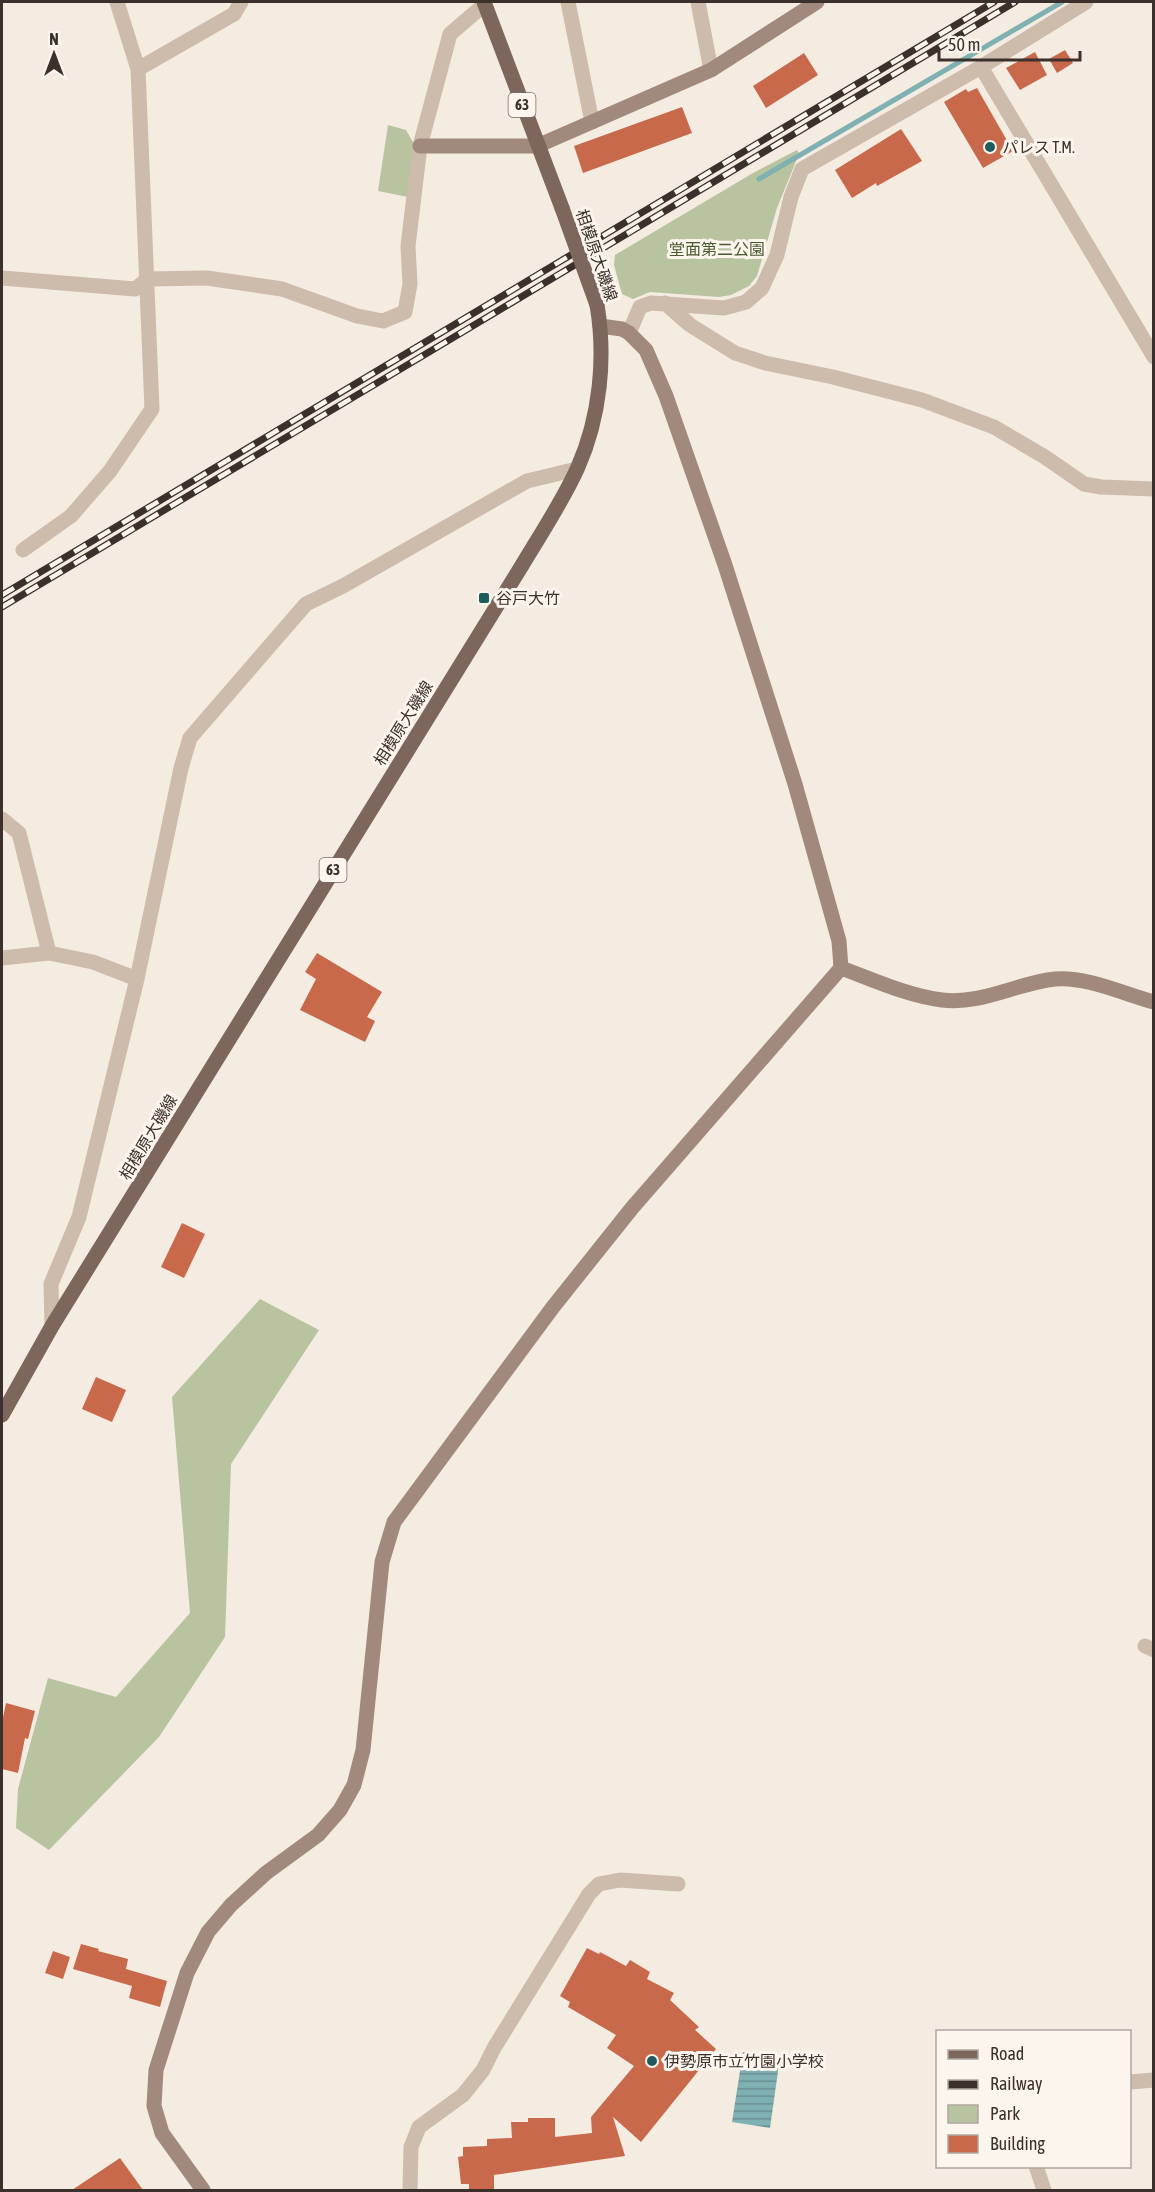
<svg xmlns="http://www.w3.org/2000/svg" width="1155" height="2192" viewBox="0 0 1155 2192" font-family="'Asap Condensed','Noto Sans JP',sans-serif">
  <defs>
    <pattern id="water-rules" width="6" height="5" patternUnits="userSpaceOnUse" patternTransform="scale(1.5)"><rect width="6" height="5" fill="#7fb0b2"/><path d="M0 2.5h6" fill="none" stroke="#699091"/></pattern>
  </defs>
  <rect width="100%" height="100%" fill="#f4ebe1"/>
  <path fill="#b8c4a0" d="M388 125 406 130 414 144 408 197 378 191Z
    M797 150 799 154 777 208 757 276 749 286 731 295 719 297 650 292 633 299 622 294 614 265 615 255 753 173Z
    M260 1299 319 1330 231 1464 225 1637 159 1737 49 1850 16 1828 18 1789 48 1678 116 1697 190 1613 172 1397Z"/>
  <path fill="url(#water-rules)" d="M743 2052 780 2057 770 2128 732 2122Z"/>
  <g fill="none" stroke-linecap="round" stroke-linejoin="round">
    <path stroke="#7fb0b2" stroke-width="5" d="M759 179 1062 2"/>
  </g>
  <path fill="#c8694b" d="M1065 50 1073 63 1057 73 1049 59Z
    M1035 52 1047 75 1020 90 1006 68Z
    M804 53 818 75 766 108 753 86Z
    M977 88 1013 151 983 168 944 102 966 89 968 92Z
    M682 107 692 133 583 173 574 146Z
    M901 129 922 161 877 186 876 183 852 198 835 170Z
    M317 953 382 992 367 1017 375 1021 365 1042 300 1010 316 979 305 972Z
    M182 1223 205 1234 184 1278 161 1267Z
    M96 1377 126 1390 112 1422 82 1409Z
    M6 1703 35 1711 28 1739 25 1738 18 1773 2 1769V1722Z
    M81 1944 99 1949 98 1951 128 1959 126 1969 167 1981 160 2007 129 1998 132 1986 73 1969Z
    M587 1948 599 1954 600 1952 626 1966 630 1960 650 1972 647 1979 674 1993 670 2000 699 2027 695 2030 716 2049 641 2142 613 2117 625 2156 494 2175V2190H469V2184H461L458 2157 463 2156V2147L487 2146V2139L512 2138 511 2122H528V2118H555V2137L592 2133 591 2117 634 2066 607 2048 616 2035 568 2007 570 2002 560 1996Z
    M53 1951 70 1957 63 1979 45 1973Z
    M120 2158 143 2190H72Z"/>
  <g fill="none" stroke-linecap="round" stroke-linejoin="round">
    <path stroke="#cdbbac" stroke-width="15" d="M568 2 592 122
      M698 2 711 70
      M981 67 1086 2
      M138 69 234 14 241 2
      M2 278 135 289 148 279 207 278 282 289 357 316 383 321 405 312 410 284 408 246 420 146 450 34 485 4
      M665 303 690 325 735 353 765 363 833 377 922 400 994 427 1045 457 1084 484 1101 487 1154 489
      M629 333 640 307 651 303 724 308 746 302 762 288 777 255 791 197 802 169 981 67 1154 357
      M23 550 71 516 110 471 152 409 138 69 117 2
      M2 819 19 833 49 953
      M2 958 49 953 93 962 137 979
      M52 1326 51 1284 79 1217 137 979 181 768 190 738 306 604 343 586 527 481 577 469
      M1145 1646 1154 1650
      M1130 2082 1154 2080
      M1036 2166 1044 2190
      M410 2190 411 2147 419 2127 463 2095 483 2070 494 2048 589 1894 599 1884 620 1880 678 1884"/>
    <path stroke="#a18a7d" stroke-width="15" d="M420 146H537L711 70 817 2
      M841 968C874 980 908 996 942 1000 981 1005 1017 983 1055 979 1086 976 1124 994 1154 1002
      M203 2190 162 2133 154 2106 156 2070 187 1973 208 1932 231 1905 266 1873 318 1835 340 1810 354 1785 363 1750 382 1562 394 1522 553 1307 632 1208 841 968 839 941 795 784 725 565 666 396 646 350 629 333 622 329 600 326"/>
    <path stroke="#7d675c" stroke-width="15" d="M484 2 562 208
      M2 1415 52 1326 521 567C540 535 563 501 578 467 600 417 606 358 597 305"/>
    <defs>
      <path id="rail" d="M2 595 994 2
        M2 607 1015 2"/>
    </defs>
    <use href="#rail" stroke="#3b302b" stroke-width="7"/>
    <use href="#rail" stroke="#fbf5ee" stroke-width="4.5" stroke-dasharray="14" stroke-linecap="butt"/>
    <path stroke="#7d675c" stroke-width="15" d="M562 208 597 305"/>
  </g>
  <g fill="#1f5a5e" stroke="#fbf5ee" stroke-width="2">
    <circle cx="990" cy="147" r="6"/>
    <rect x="478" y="592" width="12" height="12" rx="3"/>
    <circle cx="652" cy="2061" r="6"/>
  </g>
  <g text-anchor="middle" stroke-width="6" stroke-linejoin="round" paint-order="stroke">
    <g fill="#fbf5ee" stroke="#756b66" stroke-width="1.5">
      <rect x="508.5" y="93" width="27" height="24" rx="4.5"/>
      <rect x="319.5" y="858" width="27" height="24" rx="4.5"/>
    </g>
    <g font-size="15" font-weight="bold" fill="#3b302b">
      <text x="522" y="110">63</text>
      <text x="333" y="875">63</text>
    </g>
    <g font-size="16" fill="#3b302b" stroke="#fbf5ee" text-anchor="start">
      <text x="1002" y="153">パレス T.M.</text>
      <text x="496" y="604">谷戸大竹</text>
      <text x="664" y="2067">伊勢原市立竹園小学校</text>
    </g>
    <g font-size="16" fill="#4a5a2e" stroke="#fbf5ee">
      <text x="717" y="255">堂面第二公園</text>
    </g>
    <g font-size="16" fill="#3b302b" stroke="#fbf5ee">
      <text transform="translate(597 255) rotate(71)" y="6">相模原大磯線</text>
      <text transform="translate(403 723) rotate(-58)" y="6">相模原大磯線</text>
      <text transform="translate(148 1137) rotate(-59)" y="6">相模原大磯線</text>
    </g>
  </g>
  <rect width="1155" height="2192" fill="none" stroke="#3b302b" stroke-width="6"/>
  <rect x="936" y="2030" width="195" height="138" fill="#fbf5ee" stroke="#aea6a0" stroke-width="1.5"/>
  <rect x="948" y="2050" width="30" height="9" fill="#7d675c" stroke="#aea6a0" stroke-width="1.5"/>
  <text x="990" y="2060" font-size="18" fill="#3b302b">Road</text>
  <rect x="948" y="2080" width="30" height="9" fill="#3b302b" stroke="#aea6a0" stroke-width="1.5"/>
  <text x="990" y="2090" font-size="18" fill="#3b302b">Railway</text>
  <rect x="948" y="2105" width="30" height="18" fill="#b8c4a0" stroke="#aea6a0" stroke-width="1.5"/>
  <text x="990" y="2120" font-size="18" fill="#3b302b">Park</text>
  <rect x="948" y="2135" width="30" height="18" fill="#c8694b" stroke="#aea6a0" stroke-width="1.5"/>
  <text x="990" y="2150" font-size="18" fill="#3b302b">Building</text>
  <g transform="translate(54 54)" stroke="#fbf5ee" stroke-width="4.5" paint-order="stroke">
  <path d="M0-4.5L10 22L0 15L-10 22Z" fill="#3b302b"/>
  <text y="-9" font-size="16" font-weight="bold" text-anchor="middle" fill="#3b302b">N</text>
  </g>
  <path d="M939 51v9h141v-9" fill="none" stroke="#3b302b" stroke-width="3"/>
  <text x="948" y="51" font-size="18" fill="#3b302b" stroke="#fbf5ee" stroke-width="4.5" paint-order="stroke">50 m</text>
</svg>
